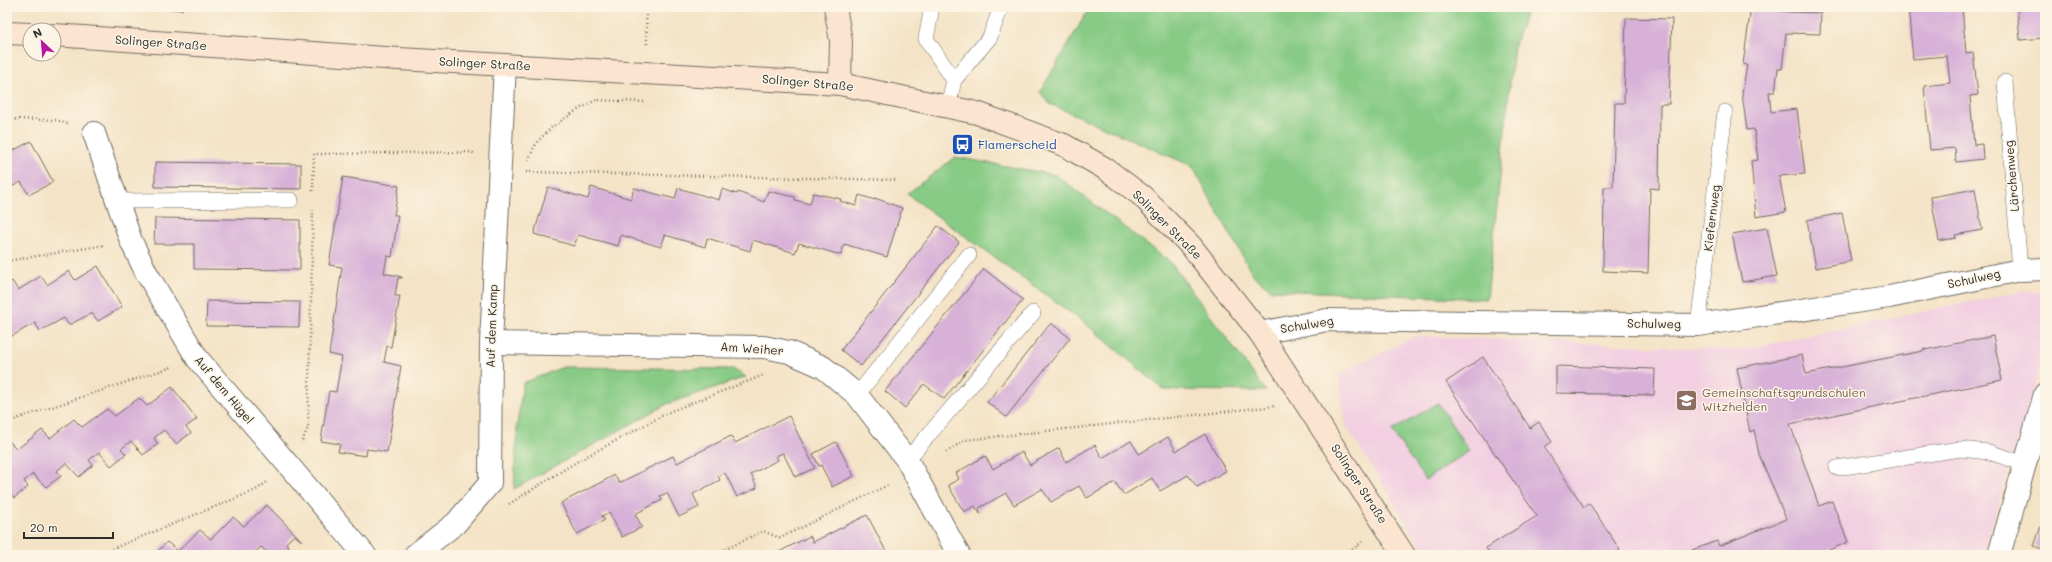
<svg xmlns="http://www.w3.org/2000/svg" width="2052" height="562" viewBox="0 0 2052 562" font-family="Mali,sans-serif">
  <rect width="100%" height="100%" fill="#fcf5e5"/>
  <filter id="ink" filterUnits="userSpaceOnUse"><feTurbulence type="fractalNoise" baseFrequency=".025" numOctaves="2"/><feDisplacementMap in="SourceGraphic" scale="8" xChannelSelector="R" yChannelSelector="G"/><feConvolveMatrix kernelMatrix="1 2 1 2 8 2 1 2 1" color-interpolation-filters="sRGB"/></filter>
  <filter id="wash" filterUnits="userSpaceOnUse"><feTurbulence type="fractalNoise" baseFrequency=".012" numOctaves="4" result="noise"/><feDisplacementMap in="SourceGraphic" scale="16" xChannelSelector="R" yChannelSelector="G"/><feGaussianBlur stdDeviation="0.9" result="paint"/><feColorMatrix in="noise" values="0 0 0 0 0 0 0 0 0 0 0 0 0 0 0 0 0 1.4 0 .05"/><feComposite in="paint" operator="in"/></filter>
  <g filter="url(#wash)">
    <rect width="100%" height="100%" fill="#f4e3c6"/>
    <path fill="#f2cfe1" d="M2022 291 2039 293 2045 297V350L1983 555H1426L1346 425 1338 374 1416 336 1740 350Z"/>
    <path fill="#87cb85" stroke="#597b58" d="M1090 7H1528L1514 46 1487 299 1271 290 1253 275 1192 166 1050 104 1040 92Z
      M955 157 1056 175 1171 263 1266 391 1164 390 1086 324 907 194Z
      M563 367 733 369 746 377 667 404 514 489 517 426 523 383Z
      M1438 403 1469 451 1425 480 1392 431Z"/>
    <g id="blocks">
      <path fill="#d8b1d8" d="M146 7H183L182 10Z
        M1751 7 1789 12 1821 13 1820 34 1786 33 1782 69H1778L1775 92H1769L1771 112 1797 109 1805 174 1779 176 1786 212 1756 217 1751 161 1758 160 1754 129 1747 130 1742 94 1747 65 1743 64Z
        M1908 7H1962L1966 53 1973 52 1978 95 1970 96 1974 145 1982 144 1983 159 1956 162 1955 148 1930 150 1924 86 1950 83 1947 56 1913 59Z
        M2017 7H2045V38L2020 40Z
        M1626 18 1672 19 1669 104H1660L1659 189 1650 188 1648 273 1603 271 1604 187H1613L1615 103H1624Z
        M31 141 53 182 29 195 21 182 7 189V154Z
        M155 162 301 164V189L155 187Z
        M343 177 399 186 394 215H398L392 257 387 256 384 273 402 277V278H398L395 296H400L391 347 387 346 384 362 401 366 387 452 367 449 366 456 338 452 340 444 321 441 329 391 336 392 342 357 329 354 342 267 329 265Z
        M548 187 588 199 591 187 631 199 634 188 675 199 678 188 719 200 722 189 737 194 738 192 764 202 768 191 795 197V200L810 204 813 193 841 199 840 201 856 206 859 195 875 200V198L902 208 887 257 844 244 841 255 799 243 795 253 753 240 750 251 707 238 705 247 665 235 661 247 621 235 618 246 578 235 574 246 534 234Z
        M1975 189 1982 230 1955 235 1956 238 1939 241 1931 197Z
        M1842 213 1851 261 1816 268 1807 220Z
        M155 218 300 220V270L194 269V244H154Z
        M938 226 959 242 861 366 841 350Z
        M1767 228 1777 276 1742 282 1732 234Z
        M98 266 122 307 98 321 92 313 69 325 64 318 40 331 35 323 12 336 8 331 7 284 12 281 18 290 41 276 47 285 69 271 75 280Z
        M984 269 1023 300 944 399 924 384 905 408 885 391Z
        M207 301 300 302 299 327 206 326Z
        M1051 323 1070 338 1006 417 987 402Z
        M1993 336 2002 380 1790 424 1819 506 1832 501 1848 542 1817 555H1694L1692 550 1717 541 1719 546 1786 519 1759 454 1754 430 1750 432 1737 368 1802 355 1806 374 1923 351V349L1925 348V350Z
        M1483 357 1530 428 1539 422 1552 442 1544 447 1584 507 1589 503 1620 550 1613 555H1491L1486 548 1537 516 1446 382Z
        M1556 366 1655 369 1654 395 1556 393Z
        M172 387 197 419 186 427 191 433 176 444 164 430 154 438 158 444 143 455 131 441 121 449 126 454 111 466 99 452 89 460 93 465 79 477 66 463 57 471 61 476 46 487 33 474 24 481 28 487 14 498 7 490V442L9 441 17 449 42 430 50 438 74 419 82 427 107 409 115 416 139 398 147 406Z
        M789 416 815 468 795 477 783 453 776 456 778 460 751 474 757 488 737 497 725 473 718 476 720 480 693 494 699 507 679 517 667 493 660 496 662 500 635 514 642 527 622 537 609 512 602 516 605 520 577 534 561 503 615 475 619 483 673 456 677 463 731 436 735 443Z
        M1205 434 1226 471 1197 487 1188 475 1160 491 1152 478 1124 495 1115 482 1087 498 1079 486 1051 502 1042 489 1014 505 1006 493 979 508 980 514 975 506 964 512 948 485 959 479 956 473 985 456 993 469 1022 452 1030 465 1059 448 1066 462 1095 445 1102 458 1131 441 1139 454 1168 437 1176 451Z
        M836 442 854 476 832 487 821 465 819 466 813 454Z
        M267 505 302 541 294 535 286 543 290 548 284 555H270L261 547 253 555H154L167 542 178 551 200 530 211 539 233 517 244 526Z
        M867 515 888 555H863L861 552 855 555H773L810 536 813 542Z
        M2045 515V550L2034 546Z"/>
    </g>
  </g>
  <g filter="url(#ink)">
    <use href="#blocks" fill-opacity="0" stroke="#716b61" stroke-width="1"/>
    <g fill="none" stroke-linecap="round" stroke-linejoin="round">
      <defs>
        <path id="service" d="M932 7 926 39 954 80
          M2005 82 2020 270
          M948 107 954 80 990 37 1001 7
          M117 201 291 200
          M1698 325 1725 112
          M857 395 969 255
          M907 460 1033 313
          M1837 468 1960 449 1989 452 2025 464"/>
        <path id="minor" d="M94 133 131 241 146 272 197 358 365 555
          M1260 333 1327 320 1698 325 1889 297 2020 270 2045 269
          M491 343 764 347 789 352 823 367 857 395 907 460 959 555
          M415 555 456 523 490 483 491 343 505 65
          M1999 555 2045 394"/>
        <path id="secondary" d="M835 7 841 41 840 84
          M7 33 30 34
          M54 35 399 59 840 84 977 113 1064 145 1106 169 1142 196 1191 246 1260 333 1404 555"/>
      </defs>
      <use href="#service" stroke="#716b61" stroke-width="16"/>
      <use href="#minor" stroke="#716b61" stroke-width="24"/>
      <use href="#secondary" stroke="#716b61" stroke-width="24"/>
      <path stroke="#716b61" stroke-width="2.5" stroke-dasharray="1 3" stroke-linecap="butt" d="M646 7 647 46
        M7 119 56 120 70 125
        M528 160 537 142 552 127 576 111 596 100 644 102V99
        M526 172 897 180
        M313 191 314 154 472 152 474 154
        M7 261 105 245
        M7 422 172 367
        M302 441 308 428 313 210
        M946 452 965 440 1276 406
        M509 504 578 461 671 411 764 375
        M97 555 256 490 267 482
        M714 555 763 531 780 538 890 484
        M1333 555C1344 555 1355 549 1363 541"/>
      <use href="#service" stroke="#fff" stroke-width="15"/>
      <use href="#minor" stroke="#fff" stroke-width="22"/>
      <use href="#secondary" stroke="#fce5d0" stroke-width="22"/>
    </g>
  </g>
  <defs>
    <symbol id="bus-square" viewBox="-11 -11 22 22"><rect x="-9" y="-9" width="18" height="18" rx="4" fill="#1a4fb4" stroke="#fcf5e5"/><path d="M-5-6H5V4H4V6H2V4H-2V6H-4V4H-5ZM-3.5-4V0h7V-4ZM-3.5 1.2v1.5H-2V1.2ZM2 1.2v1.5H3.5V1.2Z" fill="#fff"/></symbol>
    <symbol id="school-square" viewBox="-11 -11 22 22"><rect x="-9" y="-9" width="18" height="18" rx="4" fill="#8d6e63" stroke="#fcf5e5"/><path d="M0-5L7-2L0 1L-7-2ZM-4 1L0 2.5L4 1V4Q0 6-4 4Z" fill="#fff"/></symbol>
  </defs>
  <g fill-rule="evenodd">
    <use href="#bus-square" x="950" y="132" width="25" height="25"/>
    <use href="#school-square" x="1674" y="388" width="25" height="25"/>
  </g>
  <g text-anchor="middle" stroke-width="3" stroke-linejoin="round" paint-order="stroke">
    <g font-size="12" fill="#2b2b2b" stroke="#fcf5e5">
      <text transform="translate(161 43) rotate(4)" y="4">Solinger Straße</text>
      <text transform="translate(485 64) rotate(3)" y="4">Solinger Straße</text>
      <text transform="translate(808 83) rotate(5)" y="4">Solinger Straße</text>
      <text transform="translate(2012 176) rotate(-95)" y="4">Lärchenweg</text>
      <text transform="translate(1712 218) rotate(-83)" y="4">Kiefernweg</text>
      <text transform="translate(1167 225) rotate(45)" y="4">Solinger Straße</text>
      <text transform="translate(1974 279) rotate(-12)" y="4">Schulweg</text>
      <text transform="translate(1654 324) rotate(1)" y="4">Schulweg</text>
      <text transform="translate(1307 325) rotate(-9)" y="4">Schulweg</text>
      <text transform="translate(492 326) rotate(-88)" y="4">Auf dem Kamp</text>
      <text transform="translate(752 349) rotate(4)" y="4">Am Weiher</text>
      <text transform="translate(224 390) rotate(50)" y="4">Auf dem Hügel</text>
      <text transform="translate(1359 484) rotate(57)" y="4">Solinger Straße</text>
    </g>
    <g font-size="12" fill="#164399" stroke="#fcf5e5" text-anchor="start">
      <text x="978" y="149">Flamerscheid</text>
    </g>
    <g font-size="12" fill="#785e54" stroke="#fcf5e5" text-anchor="start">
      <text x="1702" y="397">Gemeinschaftsgrundschulen<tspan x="1702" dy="14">Witzhelden</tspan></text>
    </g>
  </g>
  <rect width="2052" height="562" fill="none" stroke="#fcf5e5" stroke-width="24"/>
  <g transform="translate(42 42) rotate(334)"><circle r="19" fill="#fcf5e5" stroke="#a8a49b"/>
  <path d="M0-3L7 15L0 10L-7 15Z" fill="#b5179e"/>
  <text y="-6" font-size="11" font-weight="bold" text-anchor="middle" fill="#2b2b2b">N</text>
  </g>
  <path d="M24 532v6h89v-6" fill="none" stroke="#2b2b2b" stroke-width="2"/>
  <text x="30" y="532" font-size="12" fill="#2b2b2b" stroke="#fcf5e5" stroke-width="3" paint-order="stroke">20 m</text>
</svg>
